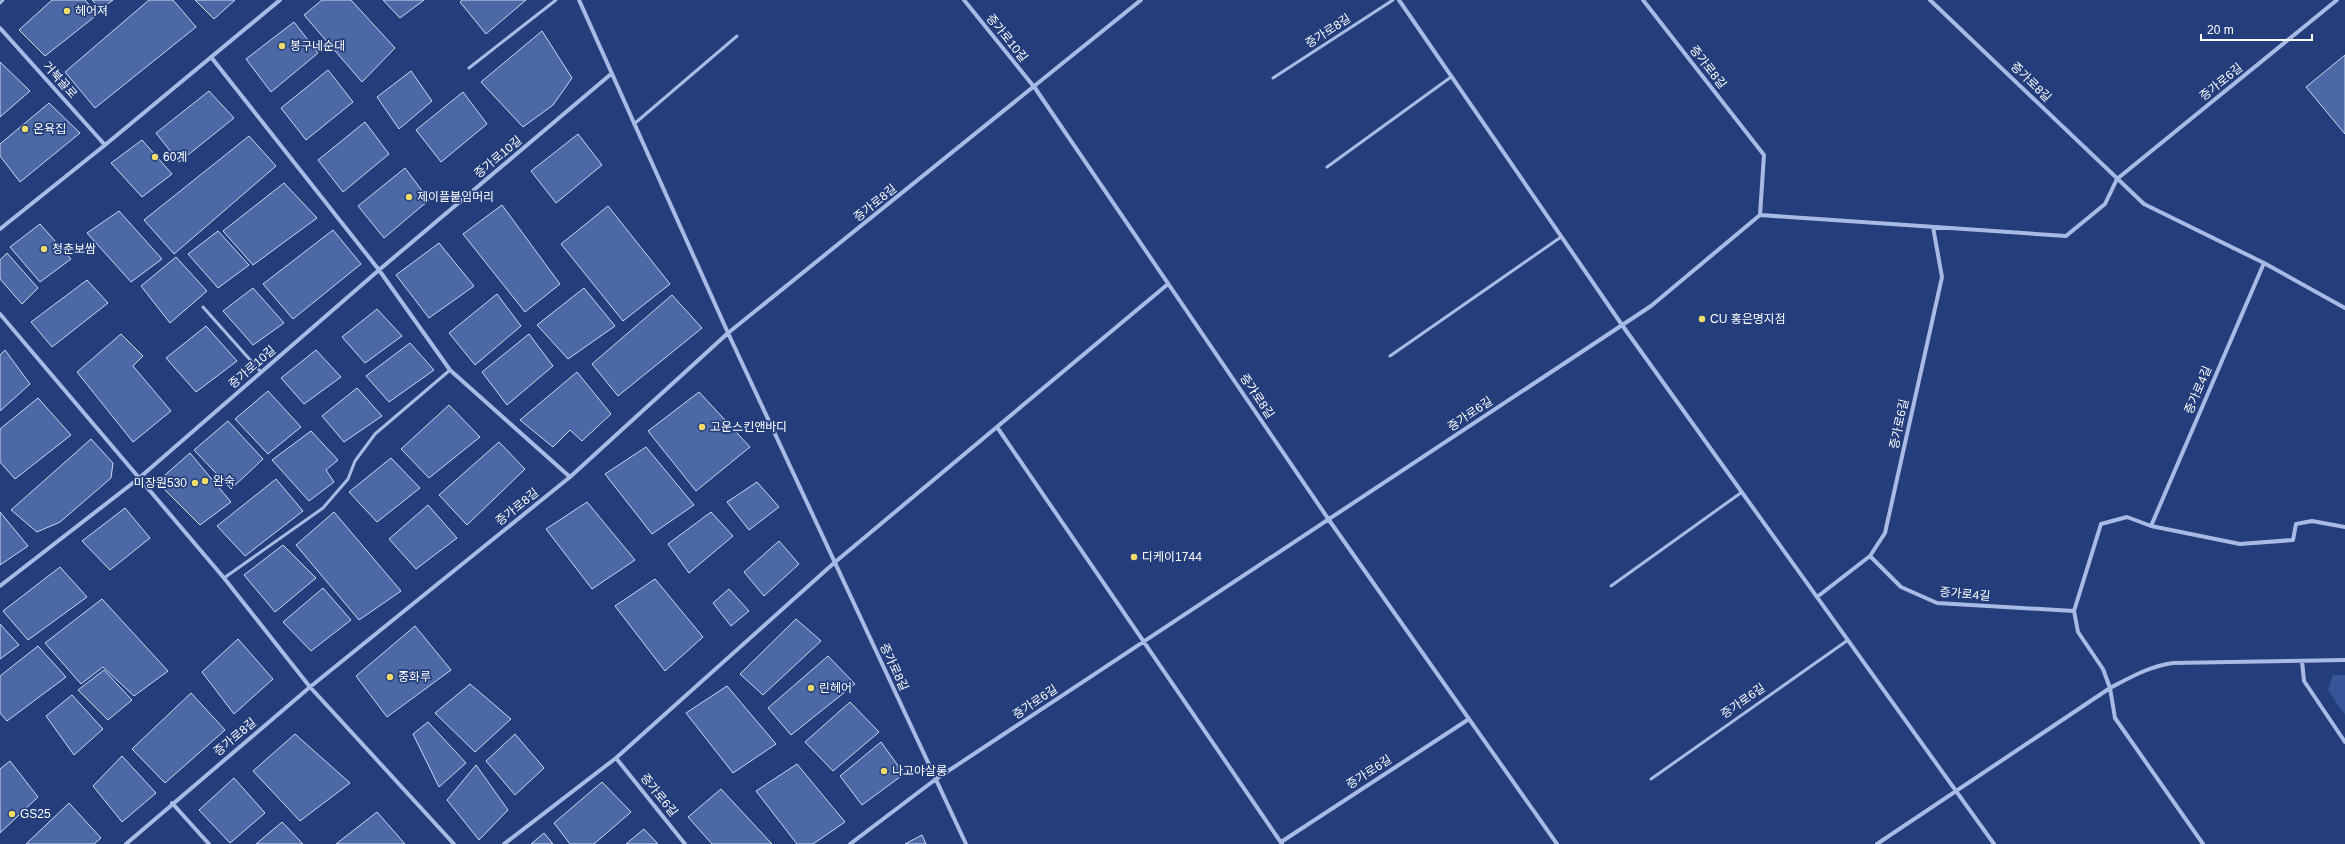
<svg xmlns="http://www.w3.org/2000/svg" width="2345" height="844" viewBox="0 0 2345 844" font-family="Helvetica,'Noto Sans KR',sans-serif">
  <rect width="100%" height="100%" fill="#243e7c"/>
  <path fill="#37569a" d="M2333 675H2345V715L2328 690Z"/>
  <path fill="#4c68a5" stroke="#cbd8f4" d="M52 0H85L98 14 45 56 19 30Z
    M92 0H113L101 9Z
    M149 0H173L196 27 95 108 65 72Z
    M195 0H235L214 19Z
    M322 0H351L395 48 362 82 304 15Z
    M383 0H424L400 18Z
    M462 0H526L486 34 460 2Z
    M294 22 318 53 271 92 246 59Z
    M542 31 572 78 553 105 523 127 481 82Z
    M2345 55V134L2306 87Z
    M0 62 30 91 0 117Z
    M328 70 353 102 306 140 281 108Z
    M411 71 432 101 399 129 377 97Z
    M209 91 234 118 179 162 156 133Z
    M463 92 487 124 441 162 416 130Z
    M49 103 80 133 20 182 0 156V144Z
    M365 122 389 154 343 192 318 160Z
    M578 134 602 165 556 203 531 171Z
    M249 136 276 166 174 254 144 220Z
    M142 140 172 174 142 197 111 163Z
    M405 168 429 200 384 238 358 206Z
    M284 183 317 218 253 265 223 231Z
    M502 205 560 284 525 312 463 234Z
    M608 206 670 284 623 321 561 244Z
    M119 211 162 259 131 282 87 233Z
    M40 224 71 259 40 282 10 247Z
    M333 230 361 264 293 319 263 284Z
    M218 231 249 265 218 288 188 254Z
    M439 243 474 286 429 318 396 275Z
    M7 253 38 288 22 304 0 279V260Z
    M176 257 207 291 170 323 141 286Z
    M87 280 108 303 52 347 31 322Z
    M253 288 284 323 253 345 223 311Z
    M584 288 615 326 568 359 537 325Z
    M497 294 521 326 475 365 449 333Z
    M672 295 702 328 618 396 592 364Z
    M377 309 402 336 365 363 342 337Z
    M206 326 237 361 196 392 166 358Z
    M121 334 143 356 133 366 171 411 133 442 77 372Z
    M529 334 553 366 507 405 482 372Z
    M410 343 434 370 389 402 366 376Z
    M5 350 30 384 0 411V355Z
    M316 350 341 377 304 404 281 378Z
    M577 372 611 414 582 441 570 430 553 447 520 420Z
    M357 388 382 416 344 442 322 416Z
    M268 391 301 427 268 454 235 419Z
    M699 392 750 447 696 491 648 431Z
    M38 398 71 435 15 479 0 462V429Z
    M449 405 480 437 429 478 401 449Z
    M228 421 263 459 231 489 194 450Z
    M311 431 338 460 326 470 334 482 309 501 272 460Z
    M91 439 113 463 111 478 60 522 37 532 11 510Z
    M499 442 525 469 467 525 439 495Z
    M646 447 694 505 652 534 605 474Z
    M190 453 231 502 200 525 157 482Z
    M391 458 420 488 377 522 349 492Z
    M276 479 303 511 245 556 217 526Z
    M757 482 779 507 749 530 727 502Z
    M587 502 635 560 592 589 546 529Z
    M428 505 457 538 416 569 389 539Z
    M125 508 150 538 110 570 82 541Z
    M0 512 28 546 0 565Z
    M334 512 401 591 359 620 296 545Z
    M711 512 733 536 689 573 668 544Z
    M779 541 799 564 764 596 744 572Z
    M283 545 316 578 275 612 244 575Z
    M60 567 87 597 28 640 3 611Z
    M655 579 703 637 665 671 615 606Z
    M323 588 351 620 311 651 283 622Z
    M729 589 749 611 731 626 713 603Z
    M102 599 168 671 134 696 103 667 81 684 45 643Z
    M796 619 821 641 763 695 740 674Z
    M0 624 19 645 0 659Z
    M415 626 451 670 387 717 356 676Z
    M238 639 273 679 234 714 202 672Z
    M38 646 66 677 7 721 0 713V676Z
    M828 656 855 684 791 735 768 708Z
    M104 670 132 700 108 720 78 690Z
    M470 684 511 719 475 752 435 713Z
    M727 686 776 744 733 773 686 713Z
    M191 693 225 730 165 783 132 749Z
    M72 695 103 729 74 755 46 716Z
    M850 702 879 732 833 771 805 742Z
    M428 722 466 763 439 787 413 734Z
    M295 734 350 783 300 821 253 771Z
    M515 734 544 768 515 795 486 761Z
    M881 742 904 774 862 805 840 776Z
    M122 756 156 793 122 822 93 786Z
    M10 761 38 797 0 833V769Z
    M797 764 845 822 813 844H797L756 791Z
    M476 765 508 810 479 840 447 800Z
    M234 778 265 813 230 843 199 810Z
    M602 782 631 812 594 844H570L554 823Z
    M721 789 772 844H712L688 817Z
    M69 803 101 838 94 844H26Z
    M377 812 405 844H336Z
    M282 822 303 844H256Z
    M644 829 658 844H626Z
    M544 833 553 844H531Z
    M922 835 926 844H905Z"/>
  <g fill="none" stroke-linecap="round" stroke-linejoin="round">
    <path stroke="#a8bbe5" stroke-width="3" d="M0 3 3 0
      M469 68 556 0
      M1273 78 1393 0
      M634 124 737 36
      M1327 167 1451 77
      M203 307 261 372
      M1390 356 1561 237
      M224 578 323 508 348 479 355 461 375 434 450 370
      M1611 586 1742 492
      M1651 779 1848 640"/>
    <path stroke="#a8bbe5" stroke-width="4" d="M579 0 728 333 966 844
      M964 0 1035 88 1329 520 1557 844
      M1399 0 1622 325 1994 844
      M1643 0 1764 155 1760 215
      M1930 0 2144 204 2264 263 2345 308
      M0 28 105 145
      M211 57 379 270 450 370 570 477
      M0 229 105 145 280 0
      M0 314 224 578 310 687 454 844
      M997 427 1282 844
      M2151 526 2264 263
      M1870 556 1901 587 1937 603 2074 611
      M0 586 138 479 379 270 611 74
      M1817 597 1870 556 1885 533 1942 277 1933 227
      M2302 661 2304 681 2345 742
      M616 758 685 844
      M172 803 209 844
      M1281 842 1469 719
      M126 844 310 687 570 477 728 333 1141 0
      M504 844 616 758 834 563 1168 284
      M850 844 936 779 1651 306 1760 215 2066 236 2105 204 2117 179 2337 0
      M1877 844 2110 688C2131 677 2150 666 2173 663L2345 660
      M2203 844 2115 718 2110 688 2103 669 2078 632 2074 611 2101 524 2127 517 2151 526 2240 544 2293 540 2296 524 2312 521 2345 527"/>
  </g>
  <g fill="#f0dc6b" stroke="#243e7c" stroke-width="1.5">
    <circle cx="67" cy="11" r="4"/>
    <circle cx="282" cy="46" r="4"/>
    <circle cx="25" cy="129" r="4"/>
    <circle cx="155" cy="157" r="4"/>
    <circle cx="409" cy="197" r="4"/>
    <circle cx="44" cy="249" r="4"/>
    <circle cx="1702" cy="319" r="4"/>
    <circle cx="702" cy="427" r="4"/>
    <circle cx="205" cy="481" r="4"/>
    <circle cx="195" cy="483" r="4"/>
    <circle cx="1134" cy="557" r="4"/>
    <circle cx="390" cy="677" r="4"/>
    <circle cx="811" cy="688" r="4"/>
    <circle cx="884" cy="771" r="4"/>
    <circle cx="12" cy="814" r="4"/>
  </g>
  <g text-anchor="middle" stroke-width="3.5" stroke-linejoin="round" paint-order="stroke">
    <g font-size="12" fill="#fff" stroke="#243e7c" text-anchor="start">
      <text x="75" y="15">헤어져</text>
      <text x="290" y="50">봉구네순대</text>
      <text x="33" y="133">온육집</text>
      <text x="163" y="161">60계</text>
      <text x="417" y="201">제이플붙임머리</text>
      <text x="52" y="253">청춘보쌈</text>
      <text x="1710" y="323">CU 홍은명지점</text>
      <text x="710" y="431">고운스킨앤바디</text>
      <text x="213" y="485">완숙</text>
      <text x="187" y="487" text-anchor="end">미장원530</text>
      <text x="1142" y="561">디케이1744</text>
      <text x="398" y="681">중화루</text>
      <text x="819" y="692">린헤어</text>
      <text x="892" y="775">나고야살롱</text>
      <text x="20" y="818">GS25</text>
    </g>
    <g font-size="12" fill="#fff" stroke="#243e7c">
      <text transform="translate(1328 31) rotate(-33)" y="4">증가로8길</text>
      <text transform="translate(1007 38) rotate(51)" y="4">증가로10길</text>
      <text transform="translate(1708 67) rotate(52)" y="4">증가로8길</text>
      <text transform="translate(60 80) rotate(48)" y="4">거북골로</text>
      <text transform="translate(2031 82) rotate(44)" y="4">증가로8길</text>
      <text transform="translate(2221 82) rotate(-39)" y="4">증가로6길</text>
      <text transform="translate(498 157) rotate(-40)" y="4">증가로10길</text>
      <text transform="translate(875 203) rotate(-39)" y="4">증가로8길</text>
      <text transform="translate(252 367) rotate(-41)" y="4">증가로10길</text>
      <text transform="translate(2198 390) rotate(-67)" y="4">증가로4길</text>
      <text transform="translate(1257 396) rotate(56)" y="4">증가로8길</text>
      <text transform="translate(1470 414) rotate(-34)" y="4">증가로6길</text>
      <text transform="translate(1899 424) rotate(-78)" y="4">증가로6길</text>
      <text transform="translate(517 507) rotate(-39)" y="4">증가로8길</text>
      <text transform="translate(1965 594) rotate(5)" y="4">증가로4길</text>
      <text transform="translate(894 667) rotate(65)" y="4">증가로8길</text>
      <text transform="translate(1743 701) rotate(-35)" y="4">증가로6길</text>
      <text transform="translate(1035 702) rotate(-34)" y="4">증가로6길</text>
      <text transform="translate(235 737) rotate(-40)" y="4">증가로8길</text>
      <text transform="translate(1369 772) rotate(-33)" y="4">증가로6길</text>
      <text transform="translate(659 795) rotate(51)" y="4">증가로6길</text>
    </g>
  </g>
  <path d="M2201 34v6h111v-6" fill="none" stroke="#ffffff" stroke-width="2"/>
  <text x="2207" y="34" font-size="12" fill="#ffffff" stroke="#243e7c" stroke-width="3" paint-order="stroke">20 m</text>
</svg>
